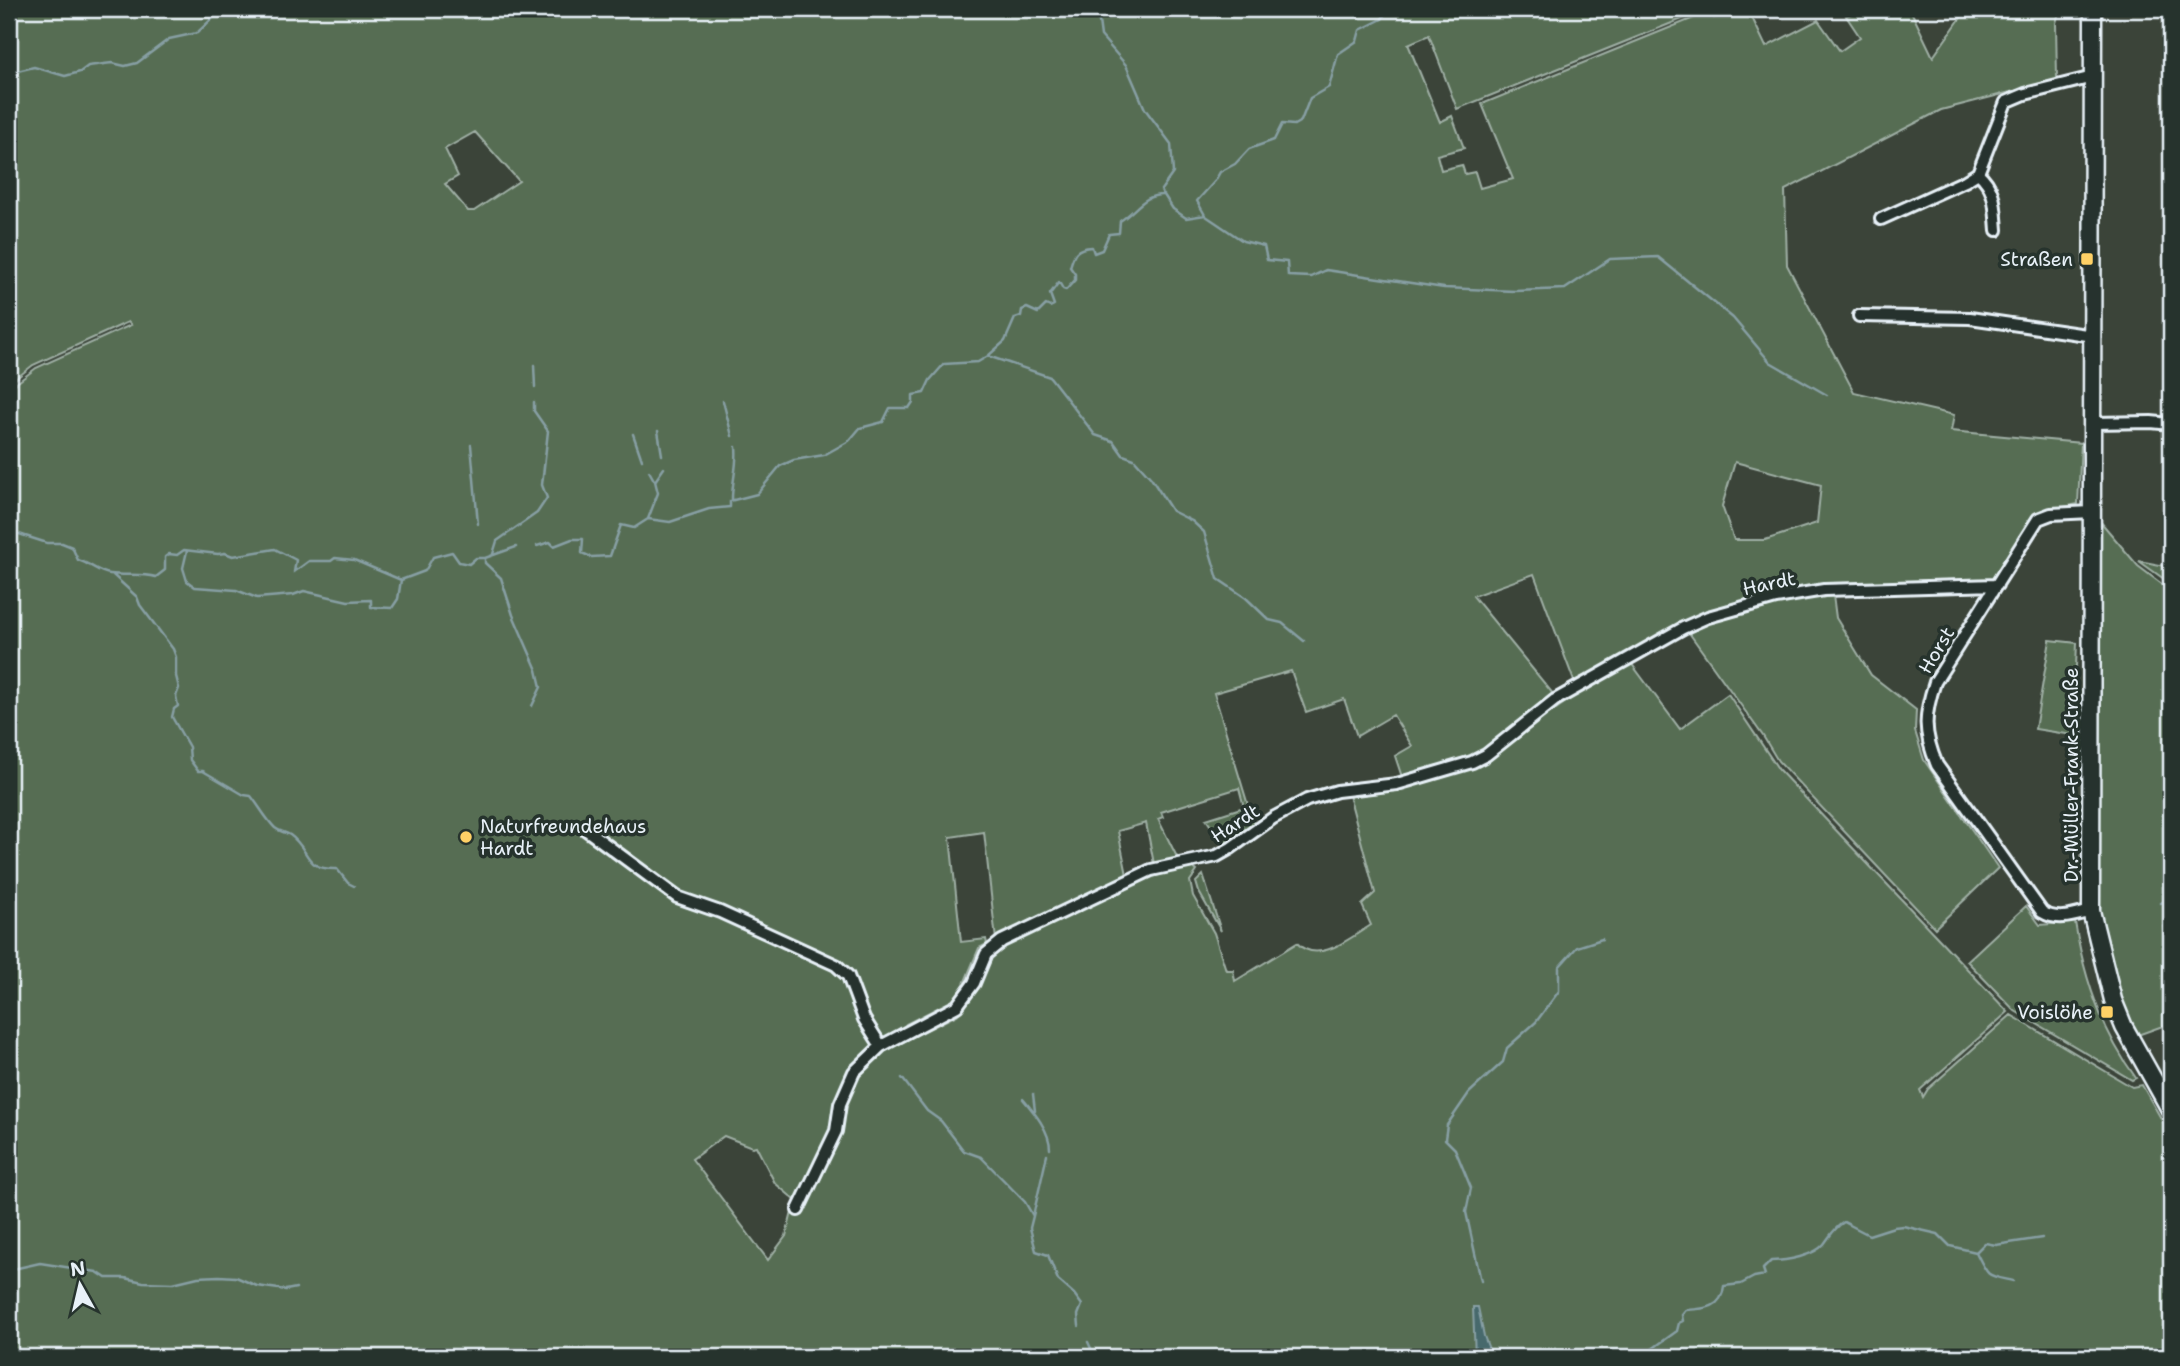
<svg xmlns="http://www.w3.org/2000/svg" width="2180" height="1366" viewBox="0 0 2180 1366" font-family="'Shantell Sans',sans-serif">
  <rect width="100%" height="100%" fill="#3b4439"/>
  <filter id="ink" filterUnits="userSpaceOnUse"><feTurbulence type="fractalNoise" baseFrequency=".0143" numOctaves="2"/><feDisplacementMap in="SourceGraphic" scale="14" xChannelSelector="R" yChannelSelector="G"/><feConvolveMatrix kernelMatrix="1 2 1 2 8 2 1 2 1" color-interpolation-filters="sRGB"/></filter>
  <g filter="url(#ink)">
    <path fill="#566d52" stroke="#9fafa5" stroke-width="2" fill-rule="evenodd" d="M9 9H1707L1457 109 1429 35 1408 44 1440 122 1452 116 1464 148 1437 155 1441 170 1462 165 1465 174 1475 172 1480 188 1513 179 1482 104 1711 11 1714 18 1748 9 1766 47 1818 20 1840 51 1860 37 1846 16 1863 9H1910L1933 57 1967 9H2060L2056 23 2057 80 1941 110 1785 190 1787 265 1854 392 1954 415 1951 431 2081 443 2078 504 2035 513 1995 579 1838 585 1783 593 1642 648 1574 681 1534 574 1473 596 1554 695C1531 710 1513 731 1490 747 1465 764 1431 769 1402 777L1395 756 1412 746 1393 715 1357 736 1344 699 1306 712 1291 671 1214 693 1254 825 1226 848 1206 819 1244 807 1239 788 1161 812 1163 817 1158 819 1178 859 1154 864 1146 823 1118 831 1127 875 996 940 984 832 950 837 961 942 986 939 987 944 979 948 964 984 953 1000 906 1024 889 1049 957 1015C977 997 980 972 994 950 1058 919 1122 882 1191 866L1197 871 1190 881 1193 896 1214 933 1226 970H1233L1235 981 1297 943C1318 966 1351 937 1371 925L1362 905 1375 893 1349 795 1386 790 1473 767 1570 699 1569 696 1631 663 1680 729 1728 694 1779 770 2008 1012 1920 1090 1923 1097 1928 1089 2011 1015 2132 1087 2142 1085 2171 1136V1357H9V389L36 368 131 325 128 322 33 365 9 384V54H11L12 50 9 49ZM475 132 519 181 474 211H468L445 184 458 176 445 149ZM1735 462 1821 485 1817 523 1765 540H1734L1722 506ZM724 1136 752 1147 756 1146 775 1183 795 1200 786 1236 768 1260 692 1159Z
      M2094 514 2138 566 2171 591V923L2163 927 2171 966V1023L2135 1036 2112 977 2096 909Z
      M2139 561 2171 567V584Z
      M1833 595 1836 618 1871 675 1916 710 1915 731 1924 760 1998 868 1935 928 1778 761 1763 736 1687 630C1735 612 1782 600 1833 595Z
      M2050 640 2077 643 2073 735 2035 729Z
      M1203 875 1221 931 1199 892 1196 882Z
      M2026 906 2040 925 2075 922C2084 978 2102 1032 2136 1078L2132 1080 2015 1011 1967 961Z"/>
    <path fill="#46696c" stroke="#879fa4" stroke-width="2" d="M1473 1307H1478L1484 1336 1492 1357H1475Z"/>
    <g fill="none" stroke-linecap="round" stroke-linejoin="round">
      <path stroke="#879fa4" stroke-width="2.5" d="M1086 9 1099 21 1101 36 1126 65 1145 109 1171 144 1173 173 1161 190 1163 194
        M9 73 34 67 65 76 80 72 88 66 112 63 125 66 137 63 169 39 197 33 217 14 227 10 246 9
        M1206 216 1243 241 1264 246 1267 260 1287 262 1288 276 1311 277 1326 270 1444 288 1515 291 1565 289 1610 259 1658 257 1733 318 1770 362 1827 395
        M988 356 1050 377 1095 435 1113 441 1123 455 1134 459 1151 478 1172 511 1192 521 1204 532 1218 579 1246 598 1269 620 1282 623 1304 641
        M534 365 535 387
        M723 401 732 436
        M658 431 662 455
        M633 434 642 460
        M471 445 478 524
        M649 471 654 480
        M732 499C732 481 738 465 736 447
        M648 519 658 493 655 481 664 468
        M9 535 16 533 47 543H62L72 547 78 560C89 563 99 573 110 574 126 576 141 573 156 577L165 570V557L169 554 177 555 184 550 218 554 225 553 233 556 275 549 296 560 294 572 309 561H331L335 558 354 560 401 580 425 571 433 557 452 552 459 562 469 564 476 558H485L516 547
        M537 546 550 542 554 546 572 539H583L582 553 591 557 610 556 621 525 634 528 648 519 670 522 709 509 730 507V501L757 494 780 466 794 460 824 455 849 441 860 428 883 422 890 408H909L913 402V395L924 393 930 380 944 364 978 362 988 356 1005 341 1015 318 1021 316 1022 310 1027 308 1038 313 1046 305 1050 307 1054 305 1050 294 1059 282 1063 289 1066 290 1075 280V274L1070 267C1074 253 1076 248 1092 247L1094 253 1102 250 1109 234 1119 233 1120 221C1137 210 1144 194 1164 195L1173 209 1186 218 1205 215 1197 201 1215 181 1220 172 1235 164 1249 149 1274 140 1282 124 1294 125 1301 121 1310 98 1329 87 1338 54 1357 41 1360 30 1382 19 1388 9
        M187 551 183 568 187 581 195 587 236 590 257 598 293 595 304 591 348 601 371 600V607L392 608 398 599 401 580
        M493 554 497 541 537 513 547 498 542 485 548 431 534 411V402
        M485 558V563L501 578 513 615 537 670 541 687 532 706
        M113 575 137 597 140 605 173 649 176 657V676L179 688 176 696 178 706 174 709 172 717 189 747 190 760 198 771H203L244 795 251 796C259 806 266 819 275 828 280 832 285 832 290 835 311 850 303 870 337 869L348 883 354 886
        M2161 903 2171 897
        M902 1078 927 1111 941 1121 964 1151 981 1157 1025 1202 1033 1216 1030 1228 1036 1251 1048 1255 1058 1280 1074 1294 1082 1305 1078 1315 1079 1326
        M1033 1094 1035 1111
        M1023 1099C1034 1112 1050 1131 1050 1149
        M1033 1216 1047 1155
        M1976 1252C1989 1278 1986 1275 2013 1281
        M9 1270 40 1263 97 1272 106 1278H125L143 1282 173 1283 198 1277 219 1276 236 1277 257 1286 286 1290 296 1288
        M1481 1281 1466 1212 1471 1188 1455 1149 1445 1139 1447 1125 1469 1093 1503 1062 1507 1048 1536 1022 1559 991V967L1577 947 1602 939
        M1088 1342 1095 1357
        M1641 1357 1677 1331 1679 1323 1683 1321 1682 1315 1686 1310C1706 1309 1722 1308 1724 1286L1741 1284 1754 1277 1765 1275 1763 1269 1771 1261C1787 1261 1814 1256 1824 1244 1831 1235 1834 1228 1844 1222L1869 1235 1894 1227 1903 1226 1938 1234 1950 1246 1976 1252 1985 1243 1996 1245 2042 1238"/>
      <defs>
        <path id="street" d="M1978 173C1996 188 1995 207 1997 230
          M1881 219 1965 181 1978 173 2006 102 2025 94 2093 77
          M1859 316 1970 318 2093 336
          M2093 423 2151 422 2171 424
          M585 829 677 897 720 912 836 965 848 976 864 1019 881 1046
          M2091 911C2075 915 2058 922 2042 912L1937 765C1923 732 1924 715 1935 682L2038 519 2051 514 2092 512
          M2156 1085 2171 1080
          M798 1210 836 1131 840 1104 854 1072 881 1046 957 1006 974 983 986 954 1002 941 1151 870 1217 856 1231 848 1273 818 1307 800 1337 791 1397 784 1472 762 1486 755 1555 700 1683 628 1708 617 1776 598 1824 590 1997 585"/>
        <path id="secondary" d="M2093 9 2091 911 2113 1000 2124 1027 2171 1111"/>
      </defs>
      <use href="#street" stroke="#e8f1f8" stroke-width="16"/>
      <use href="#secondary" stroke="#e8f1f8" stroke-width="21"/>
      <use href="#street" stroke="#26332d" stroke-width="10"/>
      <use href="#secondary" stroke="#26332d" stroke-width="16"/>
    </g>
  </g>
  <g fill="#ffd166" stroke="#26332d" stroke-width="2.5">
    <rect x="2080" y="252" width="14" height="14" rx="3.5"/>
    <circle cx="466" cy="837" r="7"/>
    <rect x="2100" y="1005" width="14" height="14" rx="3.5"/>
  </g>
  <g text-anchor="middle" stroke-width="7" stroke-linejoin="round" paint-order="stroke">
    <g font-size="19" fill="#e8f1f8" stroke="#26332d" text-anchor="end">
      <text x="2073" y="266">Straßen</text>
      <text x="480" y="833" text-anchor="start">Naturfreundehaus<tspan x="480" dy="22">Hardt</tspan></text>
      <text x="2093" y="1019">Voislöhe</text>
    </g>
    <g font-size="19" fill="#e8f1f8" stroke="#26332d">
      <text transform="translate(1769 583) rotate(-12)" y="7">Hardt</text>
      <text transform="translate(1936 650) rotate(-59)" y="7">Horst</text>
      <text transform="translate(2071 775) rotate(-90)" y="7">Dr.-Müller-Frank-Straße</text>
      <text transform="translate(1235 823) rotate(-33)" y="7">Hardt</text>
    </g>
  </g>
  <rect width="2180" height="1366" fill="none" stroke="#26332d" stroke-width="35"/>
  <rect x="18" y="18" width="2145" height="1331" fill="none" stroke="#e8f1f8" stroke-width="2.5" filter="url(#ink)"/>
  <g transform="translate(80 1285) rotate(352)" stroke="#26332d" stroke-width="5" paint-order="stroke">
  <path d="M0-5L12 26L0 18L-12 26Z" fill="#e8f1f8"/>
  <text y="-10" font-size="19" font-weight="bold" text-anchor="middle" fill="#e8f1f8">N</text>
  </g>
</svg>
